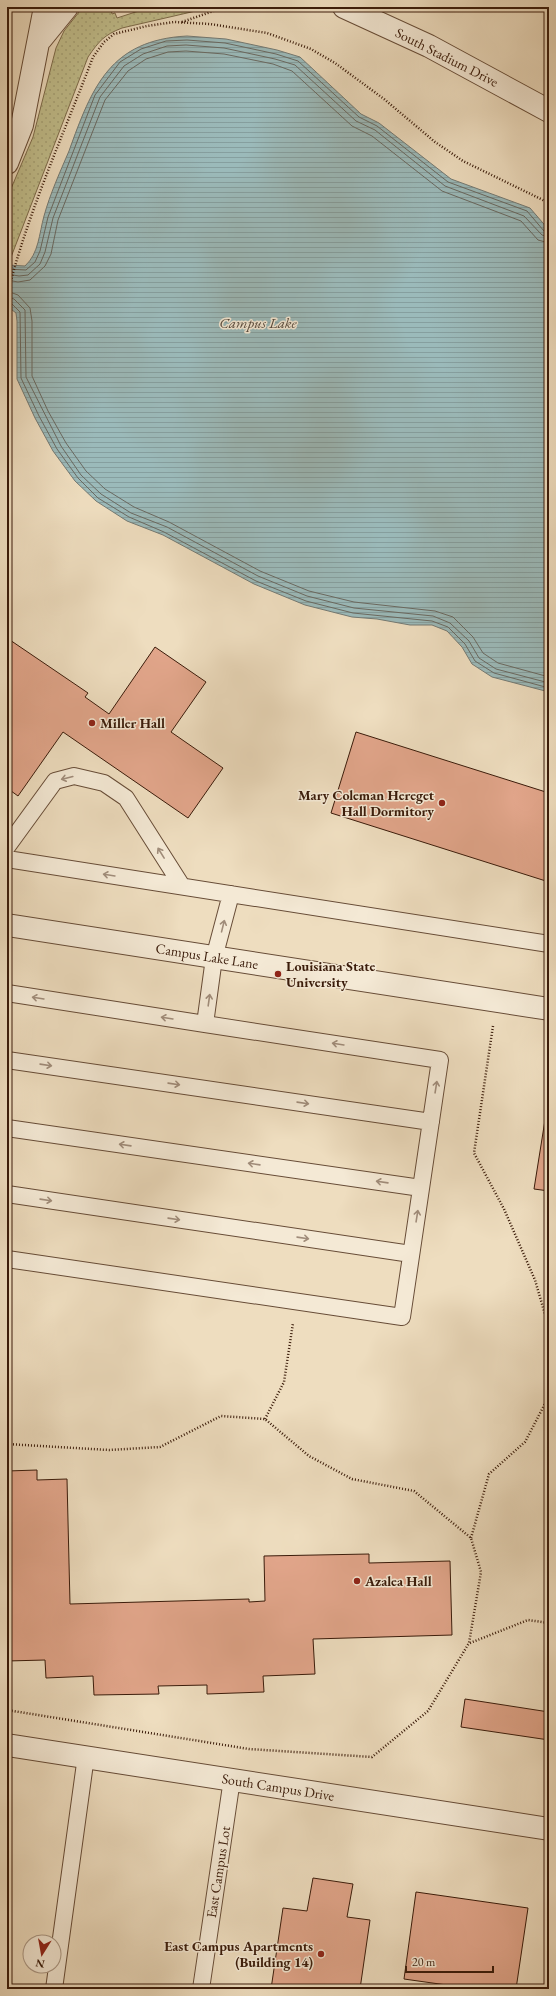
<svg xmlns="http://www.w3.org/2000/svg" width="556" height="1996" viewBox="0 0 556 1996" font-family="'EB Garamond',serif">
  <defs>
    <pattern id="grass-dots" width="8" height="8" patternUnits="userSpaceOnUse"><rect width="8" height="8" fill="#c1be8c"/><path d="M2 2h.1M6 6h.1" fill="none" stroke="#a7a377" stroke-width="1.8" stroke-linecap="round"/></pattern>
    <pattern id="water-rules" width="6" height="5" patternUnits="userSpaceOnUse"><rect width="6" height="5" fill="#9bbaba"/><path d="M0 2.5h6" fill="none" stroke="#869f9f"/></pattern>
  </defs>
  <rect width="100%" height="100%" fill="#eeddbf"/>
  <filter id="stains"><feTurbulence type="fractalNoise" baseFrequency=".005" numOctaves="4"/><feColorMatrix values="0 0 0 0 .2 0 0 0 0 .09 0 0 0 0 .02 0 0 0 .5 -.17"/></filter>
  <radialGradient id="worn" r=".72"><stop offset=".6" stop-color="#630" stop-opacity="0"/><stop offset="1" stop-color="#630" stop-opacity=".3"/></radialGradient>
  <path fill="url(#grass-dots)" stroke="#7e6c4b" d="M83 7H112L111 9 112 14 115 13 117 18 151 7H213L122 28C104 35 99 41 88 57L8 265H7V198L33 137 56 48 64 31Z"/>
  <path fill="url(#water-rules)" stroke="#747a74" d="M187 36 226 39 277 50 300 57 361 114 379 123 451 179 530 208 549 230V692L492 677 472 664 462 647 447 631 432 625H410L377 619 352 617 305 605 254 584 163 535 127 521 96 501 75 481 53 451 35 418 17 379V321L16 313 7 306V265L25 266C39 253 39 234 44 216 50 194 60 172 69 151 92 87 110 40 187 36Z"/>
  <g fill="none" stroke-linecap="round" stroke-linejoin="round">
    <path stroke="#6a6a62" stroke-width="1" d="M7 269 26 270 35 262 40 251 48 217 95 95 120 62 141 49 166 41 187 40 225 43 276 54 298 61 359 117 377 126 448 182 527 211 544 231 549 232
      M7 274 19 276 28 275 40 264 45 252 53 218 100 97 124 66 143 54 167 46 186 45 224 48 275 59 295 65 356 121 375 130 445 186 524 216 542 235 549 237
      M7 280 18 282 30 280 45 266 51 254 58 220 105 100 128 71 146 59 168 52 186 51 224 54 273 64 292 71 352 126 372 136 442 191 521 221 538 240 549 243
      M7 291 18 295 30 308 32 321V376L48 411 66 443 86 471 105 489 134 507 169 522 260 571 309 591 354 602 435 611 453 617 473 637 483 653 498 663 549 677
      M7 297 14 299 25 310 26 377 61 446 81 475 101 494 131 513 167 527 258 576 307 596 354 608 433 616 450 623 469 641 479 658 496 669 549 683
      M7 302 11 303 20 312 21 378 39 416 57 449 78 478 98 498 129 517 164 532 256 581 306 601 353 613 432 621 448 627 465 644 475 661 494 673 549 688"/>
  </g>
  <path fill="#e1a58a" stroke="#3a1b0a" d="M7 638 88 693 85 697 109 714 155 647 206 682 171 732 223 768 188 818 63 732 18 796 7 788Z
    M356 732 549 793V882L331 813Z
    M545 1120H549V1191L534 1189Z
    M37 1470V1480L67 1479 70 1604 249 1599V1602L265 1601 264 1556 369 1554V1563L450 1561 452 1635 313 1639 315 1674 263 1676 264 1692 207 1694V1685L158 1686 159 1694 94 1695 93 1676 46 1678 45 1660 7 1661V1471Z
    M465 1699 549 1712V1740L461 1727Z
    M313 1878 353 1884 347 1917 370 1920 360 1989H271L283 1908 307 1911Z
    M416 1892 528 1908 516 1989H475L404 1979Z"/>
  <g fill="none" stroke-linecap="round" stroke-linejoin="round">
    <defs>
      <path id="lane" d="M7 847 55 781 74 776 104 783 126 798 182 886
        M7 859 549 944
        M7 993 205 1024
        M7 1060 431 1122
        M7 1128 421 1188
        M7 1194 411 1254
        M7 1259 402 1317 440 1060 205 1024 214 958 231 894
        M54 1989 86 1756
        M201 1989 232 1779"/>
      <path id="street" d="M344 7 429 46 549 111
        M41 39 67 7
        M7 163 22 125 45 7
        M7 925 549 1009
        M7 1745 549 1829"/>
    </defs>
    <use href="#lane" stroke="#674c37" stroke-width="18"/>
    <use href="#street" stroke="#674c37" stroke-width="24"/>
    <path stroke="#3a1b0a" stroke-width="2.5" stroke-dasharray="1 2" stroke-linecap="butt" d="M182 22 225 7
      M7 296C27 214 63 136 93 57L104 42 114 34 147 26 174 22 210 24 267 33 311 49 335 63 384 99 435 142 463 161 549 203
      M493 1026 474 1153 504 1209 535 1280 549 1328
      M265 1419 284 1382 293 1323
      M7 1444 109 1450 160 1447 221 1416 265 1419 309 1456 352 1479 414 1491 471 1538 481 1572 469 1643 428 1711 372 1757 249 1749 7 1710
      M471 1538 489 1474 525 1442 549 1396
      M470 1643 528 1620 549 1623"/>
    <use href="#lane" stroke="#f4e9d5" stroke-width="16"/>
    <use href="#street" stroke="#f4e9d5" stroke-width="22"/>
  </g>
  <defs><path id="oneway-shaft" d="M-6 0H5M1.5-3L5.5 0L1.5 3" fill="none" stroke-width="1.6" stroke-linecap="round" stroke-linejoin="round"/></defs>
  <g stroke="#a08c7a">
    <use href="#oneway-shaft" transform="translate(67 778) rotate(166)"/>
    <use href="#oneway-shaft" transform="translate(161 853) rotate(-122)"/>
    <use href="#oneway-shaft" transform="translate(109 875) rotate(-171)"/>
    <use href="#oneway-shaft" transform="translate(223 926) rotate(-76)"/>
    <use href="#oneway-shaft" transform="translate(38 998) rotate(-171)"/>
    <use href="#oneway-shaft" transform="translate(209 1000) rotate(-82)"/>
    <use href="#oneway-shaft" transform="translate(167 1018) rotate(-171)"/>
    <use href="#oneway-shaft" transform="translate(338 1044) rotate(-171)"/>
    <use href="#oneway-shaft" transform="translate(46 1065) rotate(8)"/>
    <use href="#oneway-shaft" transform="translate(174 1084) rotate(8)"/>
    <use href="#oneway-shaft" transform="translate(436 1087) rotate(-81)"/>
    <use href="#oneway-shaft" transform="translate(303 1103) rotate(8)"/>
    <use href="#oneway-shaft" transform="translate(125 1145) rotate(-172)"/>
    <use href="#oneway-shaft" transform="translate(254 1164) rotate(-172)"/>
    <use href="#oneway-shaft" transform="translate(382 1182) rotate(-172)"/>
    <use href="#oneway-shaft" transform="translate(46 1200) rotate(8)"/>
    <use href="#oneway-shaft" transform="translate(417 1216) rotate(-81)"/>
    <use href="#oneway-shaft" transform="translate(174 1219) rotate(8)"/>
    <use href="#oneway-shaft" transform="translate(303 1238) rotate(8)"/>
  </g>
  <g fill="#8f2418" stroke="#f4e9d5" stroke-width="1.5">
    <circle cx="92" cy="723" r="4"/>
    <circle cx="442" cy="803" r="4"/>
    <circle cx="278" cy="974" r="4"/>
    <circle cx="357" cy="1581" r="4"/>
    <circle cx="321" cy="1954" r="4"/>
  </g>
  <g text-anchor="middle" stroke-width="3" stroke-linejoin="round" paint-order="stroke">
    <g font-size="14" fill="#3a1b0a" stroke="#f4e9d5">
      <text transform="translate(447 57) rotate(27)" y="5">South Stadium Drive</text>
      <text transform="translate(207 956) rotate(9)" y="5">Campus Lake Lane</text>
      <text transform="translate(278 1787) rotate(9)" y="5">South Campus Drive</text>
      <text transform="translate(218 1872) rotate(-81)" y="5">East Campus Lot</text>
    </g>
    <g font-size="14" font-weight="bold" fill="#3a1b0a" stroke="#f4e9d5" text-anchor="start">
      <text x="100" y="728">Miller Hall</text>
      <text x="434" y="800" text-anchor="end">Mary Coleman Hereget<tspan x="434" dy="16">Hall Dormitory</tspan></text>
      <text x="286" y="971">Louisiana State<tspan x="286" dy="16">University</tspan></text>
      <text x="365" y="1586">Azalea Hall</text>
      <text x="313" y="1951" text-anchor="end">East Campus Apartments<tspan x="313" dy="16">(Building 14)</tspan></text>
    </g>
    <g font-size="15" font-style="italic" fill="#574b3f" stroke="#f4e9d5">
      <text x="258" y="328">Campus Lake</text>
    </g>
  </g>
  <rect width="556" height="1996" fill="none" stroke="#eeddbf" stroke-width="24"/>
  <rect x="8" y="8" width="540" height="1980" fill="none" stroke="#3a1b0a" stroke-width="2"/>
  <rect x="12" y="12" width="532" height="1972" fill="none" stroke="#3a1b0a"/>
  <g transform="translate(42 1954) rotate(191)"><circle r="19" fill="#f4e9d5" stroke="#aa9784"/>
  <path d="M0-3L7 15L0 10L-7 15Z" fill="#8f2418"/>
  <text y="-6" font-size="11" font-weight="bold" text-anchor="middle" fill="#3a1b0a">N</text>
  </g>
  <path d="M406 1966v6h87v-6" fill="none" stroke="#3a1b0a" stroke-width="2"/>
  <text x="412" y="1966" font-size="12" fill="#3a1b0a" stroke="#f4e9d5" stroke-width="3" paint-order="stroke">20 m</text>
  <rect width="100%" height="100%" filter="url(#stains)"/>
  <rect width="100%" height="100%" fill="url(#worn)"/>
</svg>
